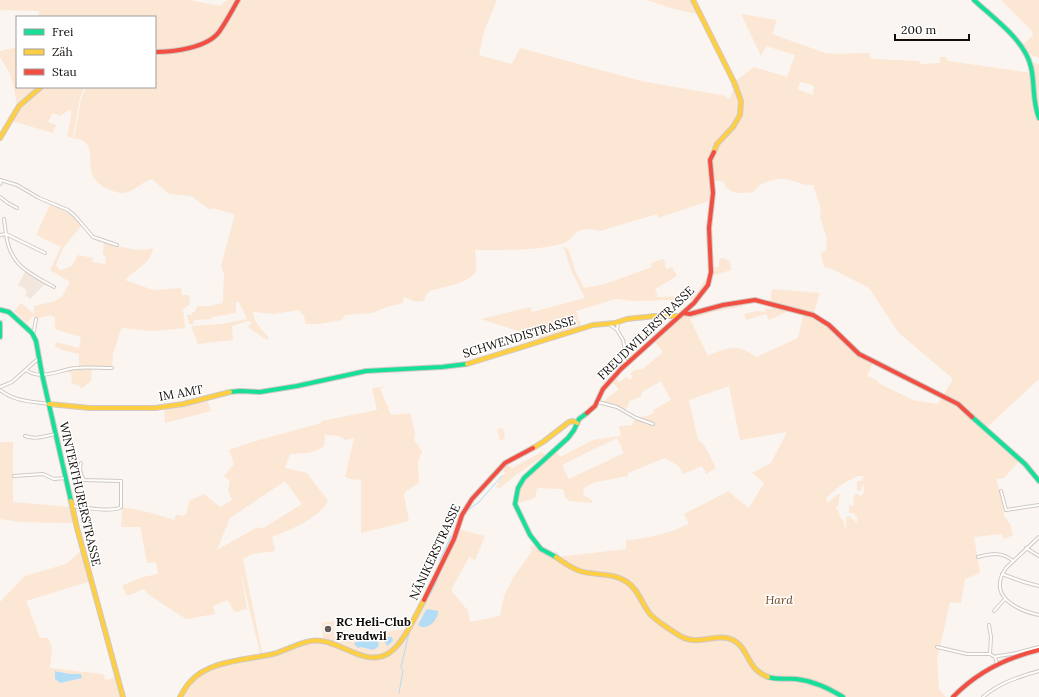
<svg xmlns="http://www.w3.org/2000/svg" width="1039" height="697" viewBox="0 0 1039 697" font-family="Lora,serif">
  <rect width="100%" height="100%" fill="#faf5f0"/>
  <path fill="#f3e6dc" d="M25 272 45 284 30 299 25 295 27 292 25 289 18 285Z"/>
  <path fill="#fce6d4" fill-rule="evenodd" d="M0 0H190L220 6 227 0H497L484 31 479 55 512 64 520 48 641 81 726 96 725 97 729 99 734 89 731 87 732 84 754 67 787 77 795 55 766 46 761 56 741 14 777 20 772 34 825 53 835 54 869 53 871 59 919 61 920 64 940 63V57H946L948 61 1031 73V67L1021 46 1033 36 1032 31 1001 0H1039V58L1027 53 1031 62 1039 64V379L986 428 1016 456 1018 462 1004 478 996 479 1003 503 1004 516 1010 524 1013 535 1004 539 1002 534 974 537 980 573 965 579 961 603 950 602 937 660 939 689 946 697H180L197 676 228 662 261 657 240 570 247 609 236 612 233 610 228 600 213 606 215 614 186 619 149 595 144 589 127 596 123 588V585L143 577 158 574 156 562 147 563 141 530 140 527H121L122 507 148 512 174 520 176 515 184 516 187 512 189 501 204 494 220 507 232 500 228 490 230 481 224 476 234 464 229 450 252 442 321 423V421L377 410 372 388 387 386 380 388C383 396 384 399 388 407 389 410 389 412 392 415L410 413 415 433 414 440 422 451 418 461 419 483 405 492 404 495 409 521 361 533V480L350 479 344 476 346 474 354 438 346 440 339 436 325 435 324 446C314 454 302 453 290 454L285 468 307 473 328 501C318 519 290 530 272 537L275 551 252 554 243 559 263 657 302 643 323 640 322 623 334 621V637L362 635 408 629 425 599 457 529 485 536 475 560 469 557 451 590 468 611 470 622 500 616 504 596 513 578 532 551 530 547 537 545 541 549 558 557 626 549V540C648 539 669 533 689 524L684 514 729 491 736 498 749 508 764 483 752 473 771 463 787 432 740 440 729 386 689 400 698 440 704 445 716 468 706 474 702 466 683 474 679 466 665 458 628 473V476L595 482 584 488 583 495 592 500V503L569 501 565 497 563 489 537 488 535 498 515 504 520 483 555 450 560 457 593 440 621 436 619 426 632 425 636 418 646 416 654 413 653 410 671 400 661 381 642 392 641 396 638 398 629 401V403L625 411 601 403 619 389 611 381 614 377 620 382 626 377 630 380 633 376 630 374 635 370 643 369 663 352 653 340 680 317 742 302 743 306 713 312 690 319 708 356C717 351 732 346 742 349 747 351 752 354 756 357L798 338 804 312 793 309 769 320 766 314 746 320 744 314 758 311 765 312 766 308 772 309 773 304 770 303 772 289 820 293 813 315 824 322 849 346 873 362 867 376 876 380 880 384 913 400 938 404 953 379 898 332 869 288 830 268 824 267 821 254 826 250 827 239 820 217 821 209 813 185C794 186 790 173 767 182 761 184 757 186 754 192 741 193 729 196 723 181H712V200L658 218 657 214 600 231C594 229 581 228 576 233 572 236 570 241 564 243 538 251 503 250 475 250 475 256 477 264 476 270 472 283 442 287 430 291L426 295 424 301 416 302 404 297 403 303 387 307 372 313 345 315 342 320 318 324H306L304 316 299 310 273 314 253 312C255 325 261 328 269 338L267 340 249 328 248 326 252 323 248 321 232 326 233 340 198 344 191 326 221 324 247 319 239 302H236V313L212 317V319L194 320 193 324H189L187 315H192V312H195L197 306H210L223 303 224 274 221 266 234 217V214L212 208 210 210 191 196 169 194 152 179C143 181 135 191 124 193 118 193 112 191 106 188 79 175 99 150 83 141 81 139 76 139 74 139L81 99 86 87H155V17H39V11L0 10ZM801 82 812 85 814 87 813 95 797 89ZM617 438 624 453 569 479 562 465ZM858 476H864L861 481H857V491H861L862 485 865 487 863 494 860 496 856 493 853 499 854 505 853 506 849 505V513H854L857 518V523L849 516 846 517V530L843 519H841L838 510H836V507L838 506 840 494 837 495 827 503 826 499C834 489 846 481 858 476ZM285 481 302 504 262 529 258 527 217 550 230 518Z
    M647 0H693L701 15 671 8Z
    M17 47V87H39L17 105 13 84 9 72 0 57V51Z
    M44 87H85L80 97 73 138 67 136 71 117V111L69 110 60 116 53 113 48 122 56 125 53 133 12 121C18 106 32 97 44 87Z
    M50 205C63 209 73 214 82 225L63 248 56 265 60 270C64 270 68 267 72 266L78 255 93 258 92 262 105 264 106 258 103 253 104 242C119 246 138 253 153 248 151 264 135 269 125 280L153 290 181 288 182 295H189L190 304 183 309 185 328 153 331 123 328 121 329 113 354 112 368 92 369 91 381 81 389 80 386 71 383 72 375 68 371 79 367V354L62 350 55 346 56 342 79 348 81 337 55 329V318L51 315 35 319 34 315 27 323 14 311 21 303 34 314V306L52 302 62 297 70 282 50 270 61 247 36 235Z
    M563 246 569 250 575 271 584 288 605 284 652 267 651 263 664 259 666 269 672 267 677 276 655 289 658 297 694 296 711 272V268L719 267V259L723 258 730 261 731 270 711 276 698 299 635 301 616 299 576 311 582 328 542 341 540 338 481 319 530 307 532 312 585 298 572 272Z
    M207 400 211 411 165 423 164 409Z
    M503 428 505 439 500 440 497 429Z
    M0 442H13V502L70 507 74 523 21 522 0 519Z
    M542 452 545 455C529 466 513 476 499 489L496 487 502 476 505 473 500 467 505 463 512 468Z
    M76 524 79 525 125 697H0V602L25 576 66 564 82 550ZM91 581 117 677 105 680 104 675 102 674 50 668 52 648 48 638H40L26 601ZM56 671 70 674H81L78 679 60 683 55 679Z"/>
  <path fill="#b3ddf6" d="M428 609 438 611C439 620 426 632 418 625L426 610Z
    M388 637H392L393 641 387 646 383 638Z
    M364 639 377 641 379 644 378 647 373 650 361 647 358 648 354 644 356 642Z
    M55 671 70 674H81L82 678 60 683 55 679Z"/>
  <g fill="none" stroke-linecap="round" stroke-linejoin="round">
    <path stroke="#b3ddf6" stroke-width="1" d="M466 511 478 503 502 476
      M440 560 451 536
      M414 624 434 587 440 573
      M399 693 403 671 401 667 409 633"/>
    <defs>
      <path id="street" d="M0 180 17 185 39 198 68 210 75 216 93 237 117 245
        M0 184 1 180
        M0 197 8 203 17 208
        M4 219 6 234 45 253
        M0 235 6 234C10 266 29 273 54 287
        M609 324 617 330 623 340 625 350V361L627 364
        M617 330 618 322
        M32 333 34 331 36 319
        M26 370C41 381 59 370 75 368 87 367 100 368 112 368
        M0 387 12 382 39 358
        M0 390C16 402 30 401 49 404
        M598 402 617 407 636 418 653 424
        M25 436C36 440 45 436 56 434
        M14 476 43 474 54 479 66 478
        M1001 491 1006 510 1039 505
        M72 506C83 507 113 513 121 507V481L84 480C81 477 79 468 81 463
        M1039 537 1006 568C987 596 1016 610 1039 615
        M1026 548 1039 556
        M978 557C990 554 1002 551 1013 561
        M1002 574 1024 582 1039 586
        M994 611 1005 599
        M989 625 991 637 990 654
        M937 647 967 654H990L995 657 997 664
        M995 657 998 656 1012 654 1039 647
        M983 697C999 683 1018 677 1039 671"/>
      <path id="fast" d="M974 0C993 18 1025 40 1031 67 1035 84 1032 101 1039 118
        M1 310 9 312 32 333 36 341 42 374 71 501
        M0 323V337
        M230 392 240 391 260 392 297 386 366 371 442 367 467 364
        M972 417 1025 464 1039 481
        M556 557 541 549 530 535 515 504 518 488 524 478 568 438 574 430 579 419 587 413
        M768 677C777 680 787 678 796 679 814 681 828 688 843 697"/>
      <path id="slow" d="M693 0 734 82 741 101 740 115 733 127 717 144 714 152
        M0 138 19 106 41 87
        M467 364 593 325 615 323 627 319 655 316H680
        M49 404 90 408H155L183 404 230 392
        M533 448 543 442 569 422 573 421 577 423
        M71 501 77 528 123 697
        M556 557C563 562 571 568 580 571 595 576 613 572 627 582 638 589 642 604 650 614 655 620 675 633 682 637 699 646 718 632 733 640 750 649 746 669 768 677
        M180 697C183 692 186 686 190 682 209 660 247 660 273 654 289 650 305 638 322 641 344 644 367 667 389 653 404 643 415 616 424 600"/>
      <path id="jam" d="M155 52C173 52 207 48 219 32 226 22 232 11 238 0
        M683 313 690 314 723 305 755 300 813 315 829 325 859 354 958 404 972 417
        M587 413 595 406 603 389 621 369 694 303 708 285 711 272 709 228 713 193 710 160 714 152
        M424 600 454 539 462 515 472 499 505 463 533 448
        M953 697C977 672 1005 658 1039 650"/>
    </defs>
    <use href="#street" stroke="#cfc9c5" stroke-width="4"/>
    <use href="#fast" stroke="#cfc9c5" stroke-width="6"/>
    <use href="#slow" stroke="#cfc9c5" stroke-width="6"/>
    <use href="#jam" stroke="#cfc9c5" stroke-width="6"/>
    <use href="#street" stroke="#fefefd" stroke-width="2"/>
    <use href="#fast" stroke="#16e098" stroke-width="4"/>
    <use href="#slow" stroke="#ffcf43" stroke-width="4"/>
    <use href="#jam" stroke="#f24e42" stroke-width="4"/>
  </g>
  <circle fill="#635e59" stroke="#fff" stroke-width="1.5" cx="328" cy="629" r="4"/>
  <g text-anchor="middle" stroke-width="3" stroke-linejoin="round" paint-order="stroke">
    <g font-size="12" fill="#110c08" stroke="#fff">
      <text transform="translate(646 333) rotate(-44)" y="4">FREUDWILERSTRASSE</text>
      <text transform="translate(519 337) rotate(-17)" y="4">SCHWENDISTRASSE</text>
      <text transform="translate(181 393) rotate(-10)" y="4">IM AMT</text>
      <text transform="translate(80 494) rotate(77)" y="4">WINTERTHURERSTRASSE</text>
      <text transform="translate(435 552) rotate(-65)" y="4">NÄNIKERSTRASSE</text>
    </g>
    <g font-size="12" font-style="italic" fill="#744821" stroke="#fff">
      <text x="779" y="604">Hard</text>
    </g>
    <g font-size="12" font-weight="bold" fill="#110c08" stroke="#fff" text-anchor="start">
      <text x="336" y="626">RC Heli-Club<tspan x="336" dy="14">Freudwil</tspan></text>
    </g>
  </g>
  <rect x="16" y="16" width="140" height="72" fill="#ffffff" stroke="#a09e9c"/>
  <rect x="24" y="29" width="20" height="6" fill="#16e098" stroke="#a09e9c"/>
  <text x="52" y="36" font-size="12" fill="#110c08">Frei</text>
  <rect x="24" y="49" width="20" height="6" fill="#ffcf43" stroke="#a09e9c"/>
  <text x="52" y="56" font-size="12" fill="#110c08">Zäh</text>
  <rect x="24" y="69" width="20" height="6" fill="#f24e42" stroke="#a09e9c"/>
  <text x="52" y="76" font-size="12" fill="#110c08">Stau</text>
  <path d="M895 34v6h74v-6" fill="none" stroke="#110c08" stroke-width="2"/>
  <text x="901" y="34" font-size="12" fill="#110c08" stroke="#ffffff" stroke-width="3" paint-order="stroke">200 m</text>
</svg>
